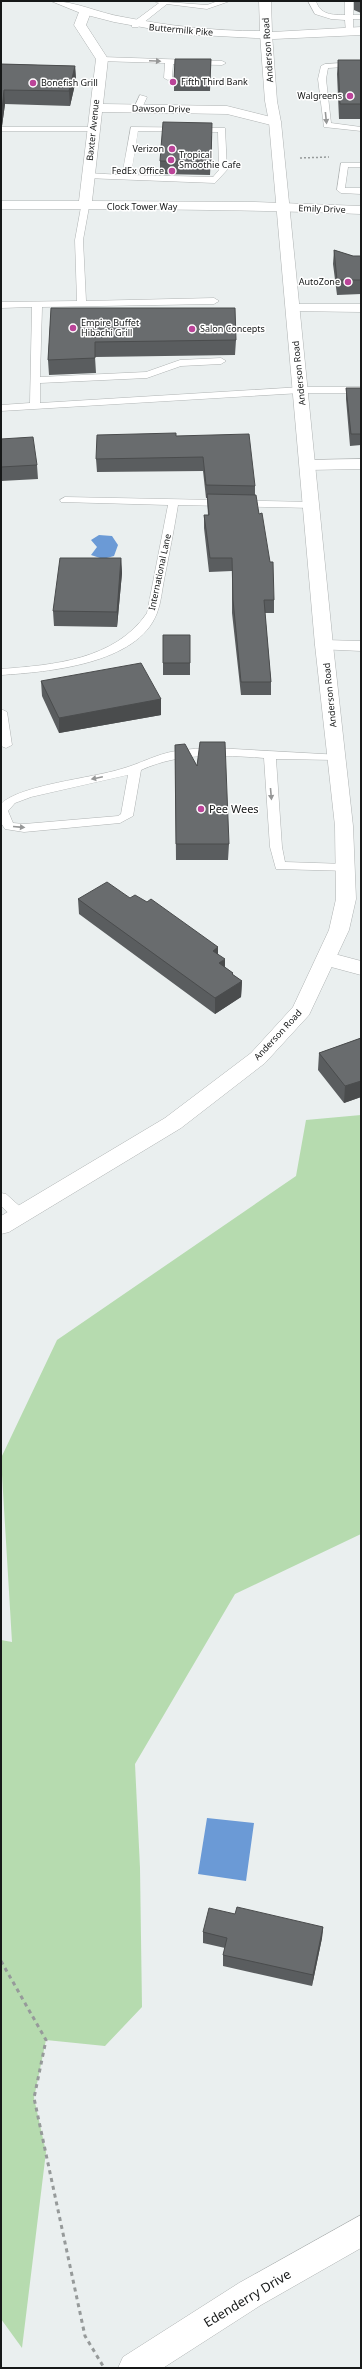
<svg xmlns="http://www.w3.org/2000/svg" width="362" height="2369" viewBox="0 0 362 2369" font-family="'Noto Sans',sans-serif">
  <rect width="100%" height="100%" fill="#eaefef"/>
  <path fill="#b6dbaf" d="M361 1115V1534L235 1594 135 1764 140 1868 142 2007 105 2046 46 2040 34 2098 46 2152 22 2348 1 2319V1640L12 1642 1 1458 57 1340 296 1176 306 1120Z"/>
  <path fill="#6b9ad6" d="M99 535 112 536 118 545 114 556 103 559 91 555 97 547 91 540Z
    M207 1818 254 1823 246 1881 198 1874Z"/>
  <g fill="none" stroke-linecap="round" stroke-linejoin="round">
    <defs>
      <path id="service" d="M153 1 207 5 218 1H230L207 9 167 4 138 27H132V23L159 3Z
        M308 1H316C320 15 333 15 345 15V1H353V15H361V19H353V31L346 33 345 20 331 19 315 14Z
        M102 57 222 61 226 63 222 65 173 64 172 78 168 80 164 78 165 63 99 61V57Z
        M361 62V66L328 68 326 79 331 123 361 127V131L324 127 318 79 321 66 325 64Z
        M140 95 147 97 142 108 138 110 134 108Z
        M1 127H94L98 129 94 131H1Z
        M131 127 225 128 227 170 215 183 85 178 84 176 88 173 122 175ZM138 131 218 132 219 170 213 177 131 175Z
        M341 163H361V167H348L345 188H361V194L341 193 337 190Z
        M85 204 89 207 83 240 86 301 214 298 219 301 214 304 42 307 40 377 146 372 180 360 221 358 226 361 221 364 181 366 147 378 40 383V403L301 387H361V393H301L1 411V405L30 403 32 307 1 308V302L77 301 75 240 81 207Z
        M65 497 313 502 318 505 313 508 178 505C174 530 169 555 164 580 162 590 161 603 157 613 138 664 48 672 1 675V669C53 665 115 660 147 613L168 505 61 502 60 500Z
        M1 709 7 712 12 745 6 748 1 746Z
        M216 748 341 755 343 757 337 760 276 759 282 847 285 862 346 864 352 868 350 871 276 869 270 847 264 758C221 755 181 752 141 770L133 816 120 823 24 832 5 829 1 823V804C19 785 93 778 121 769 140 764 156 754 176 751 189 749 202 748 216 748ZM128 775 121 814 118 816 24 824 13 823 8 811 15 803 31 797Z
        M1 1193 6 1194 25 1211 27 1215 25 1219H15L1 1206Z"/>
      <path id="minor" d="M85 8 91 12 86 25 108 59 103 104 227 106 279 119 281 122 275 126 227 114 102 112 92 201 255 202 361 206V214C241 209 121 209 1 209V201H79L96 59 74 25 79 12Z
        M293 304H361V312L288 311 286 308 288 305Z
        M361 459V469L308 470 302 468 300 465 302 462 308 460Z
        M324 640 361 641V651L318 649 315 645 318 641Z
        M327 952 361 961V975L320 964 317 959 320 954Z
        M361 2215V2248L261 2305 163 2368H118L123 2357 239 2283Z"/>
      <path id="tertiary" d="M266 30 272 34 277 101 281 122 333 645 353 826 356 899 349 930 309 1015 265 1063 181 1128 9 1232 1 1234V1216L165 1118 251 1053 293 1007 329 930 336 899 335 826 315 645 269 122 265 101 260 34Z"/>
      <path id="secondary" d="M51 1C76 1 98 13 123 17 168 26 214 31 260 31L259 1H271L272 32 361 27V35L274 39 180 34 114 22 83 14Z"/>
    </defs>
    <use href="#service" stroke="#afb3b3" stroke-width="1"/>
    <use href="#minor" stroke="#afb3b3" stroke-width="1"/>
    <use href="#tertiary" stroke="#afb3b3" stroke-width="1"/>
    <use href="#secondary" stroke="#afb3b3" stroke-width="1"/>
    <path stroke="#969a9a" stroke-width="1.5" stroke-dasharray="2 2" stroke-linecap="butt" d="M300 158 329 157"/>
    <path stroke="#969a9a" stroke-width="3" stroke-dasharray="4 4" stroke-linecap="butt" d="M1 1961 46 2040 34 2098 85 2336 103 2366"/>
    <use href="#service" fill="#fff" fill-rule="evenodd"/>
    <use href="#minor" fill="#fff" fill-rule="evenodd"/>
    <use href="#tertiary" fill="#fff" fill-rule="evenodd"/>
    <use href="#secondary" fill="#fff" fill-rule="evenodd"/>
  </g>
  <path fill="#5a5d5f" d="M354 1H361V13L354 10Z
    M211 59 210 91H174V81Z
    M338 60H361V119H339L337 74Z
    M1 64 75 66 76 80 70 106 5 104 2 126H1V136Z
    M212 136 210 175 160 174V161Z
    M334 250 353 256H361V294L337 295 333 264Z
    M51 308 236 340 235 355 95 357 96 373 49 375 48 360Z
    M346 388H361V445L350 446 346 399Z
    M176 436 255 486V495L274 600V613H265L271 682V695H241L232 613V571L209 572 204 528V515H208L207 498H206L203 471 97 472 96 459Z
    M1 439 37 465 38 479 1 481Z
    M121 558 122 573 117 627 54 626 53 611Z
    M163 635H190V675H163Z
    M41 681 161 699V715L59 733 42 696Z
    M175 745 229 844 228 860H176Z
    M130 898 218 947V954L225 968 233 973V975L242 981 241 997 215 1014 79 914 78 899Z
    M361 1038V1097L344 1103 318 1070 319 1053Z
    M235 1914 323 1927 322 1938 312 1986 223 1966V1955L225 1948 203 1943V1932Z"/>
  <path fill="#4a4c4d" d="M75 66 76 80 70 106 69 91Z
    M4 90 5 104 2 126H1V136V111Z
    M121 558 122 573 117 627V612Z
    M161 699V715L59 733V718Z
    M218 947V963L213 951Z
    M225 959V975L219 963Z
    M233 973V987L242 981 241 997 215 1014V998L232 974Z
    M361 1081V1097L344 1103 345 1086Z
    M323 1927 322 1938 312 1986 313 1975Z"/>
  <path fill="#696c6e" stroke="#4a4c4d" d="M175 59H211L210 81H174Z
    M338 60H361V104H340Z
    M1 64 75 66 69 91 4 90 2 111H1Z
    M163 122 212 123 211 162 160 161Z
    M334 250 353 256H361V280H337Z
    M51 308H235L236 340 95 342V358L48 360Z
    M346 388H361V434H351Z
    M176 433V436L249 434 255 486 206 485 203 457 96 459 97 435Z
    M33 437 37 465 1 467V439Z
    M207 494 256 495 259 514 262 513 270 562H273L274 600H264L271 682H241L233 600 232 558H210L204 515H209Z
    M60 558H121L117 612 53 611Z
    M163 635H190V663H163Z
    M141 663 161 699 59 718 41 681Z
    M200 742H225L229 844H176L175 745 185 744 197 766Z
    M107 882 130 898 135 895 147 902 151 899 218 947 213 951 225 959 219 963 233 973 232 974 242 981 215 998 78 899Z
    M361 1038V1081L345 1086 319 1053Z
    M237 1907 323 1927 313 1975 223 1955 227 1938 203 1932 209 1908 235 1914Z"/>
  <defs><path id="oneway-solid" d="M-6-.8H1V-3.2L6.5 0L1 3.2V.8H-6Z"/></defs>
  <g fill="#969797">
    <use href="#oneway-solid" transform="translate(155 61) rotate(3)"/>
    <use href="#oneway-solid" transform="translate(326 118) rotate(84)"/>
    <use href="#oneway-solid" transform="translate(97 778) rotate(168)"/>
    <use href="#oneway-solid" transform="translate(271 794) rotate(85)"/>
    <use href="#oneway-solid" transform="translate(19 827) rotate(5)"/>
  </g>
  <g fill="#b49" stroke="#fff" stroke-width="1.5">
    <circle cx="173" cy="82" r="4"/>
    <circle cx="33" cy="83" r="4"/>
    <circle cx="350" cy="96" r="4"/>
    <circle cx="172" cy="149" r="4"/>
    <circle cx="171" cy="160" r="4"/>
    <circle cx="172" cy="171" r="4"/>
    <circle cx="348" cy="282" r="4"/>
    <circle cx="73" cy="328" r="4"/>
    <circle cx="192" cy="329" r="4"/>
    <circle cx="201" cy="809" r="4"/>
  </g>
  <g text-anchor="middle" stroke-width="3" stroke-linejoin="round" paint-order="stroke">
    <g font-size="9" fill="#161818" stroke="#fff">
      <text transform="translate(181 30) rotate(5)" y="3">Buttermilk Pike</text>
      <text transform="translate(268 50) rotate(-94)" y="3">Anderson Road</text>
      <text transform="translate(161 109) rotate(1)" y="3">Dawson Drive</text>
      <text transform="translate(93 130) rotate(-84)" y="3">Baxter Avenue</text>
      <text x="142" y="210">Clock Tower Way</text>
      <text transform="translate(322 209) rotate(2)" y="3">Emily Drive</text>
      <text transform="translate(299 373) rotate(-96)" y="3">Anderson Road</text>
      <text transform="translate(160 572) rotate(-78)" y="3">International Lane</text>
      <text transform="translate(330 695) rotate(-96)" y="3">Anderson Road</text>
      <text transform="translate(278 1035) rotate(-47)" y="3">Anderson Road</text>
    </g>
    <g font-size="9" fill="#161818" stroke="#fff" text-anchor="start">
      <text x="181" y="85">Fifth Third Bank</text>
      <text x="41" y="86">Bonefish Grill</text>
      <text x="342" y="99" text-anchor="end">Walgreens</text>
      <text x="164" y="152" text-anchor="end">Verizon</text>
      <text x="179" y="158">Tropical<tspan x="179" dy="10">Smoothie Cafe</tspan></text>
      <text x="164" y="174" text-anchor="end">FedEx Office</text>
      <text x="340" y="285" text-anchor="end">AutoZone</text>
      <text x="81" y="326">Empire Buffet<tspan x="81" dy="10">Hibachi Grill</tspan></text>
      <text x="200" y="332">Salon Concepts</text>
    </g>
    <g font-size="11" fill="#161818" stroke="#fff" text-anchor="start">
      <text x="209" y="813">Pee Wees</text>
    </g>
    <g font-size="13" fill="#161818" stroke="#fff">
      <text transform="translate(247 2298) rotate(-31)" y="5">Edenderry Drive</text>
    </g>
  </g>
  <rect width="362" height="2369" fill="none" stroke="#161818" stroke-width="4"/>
</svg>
